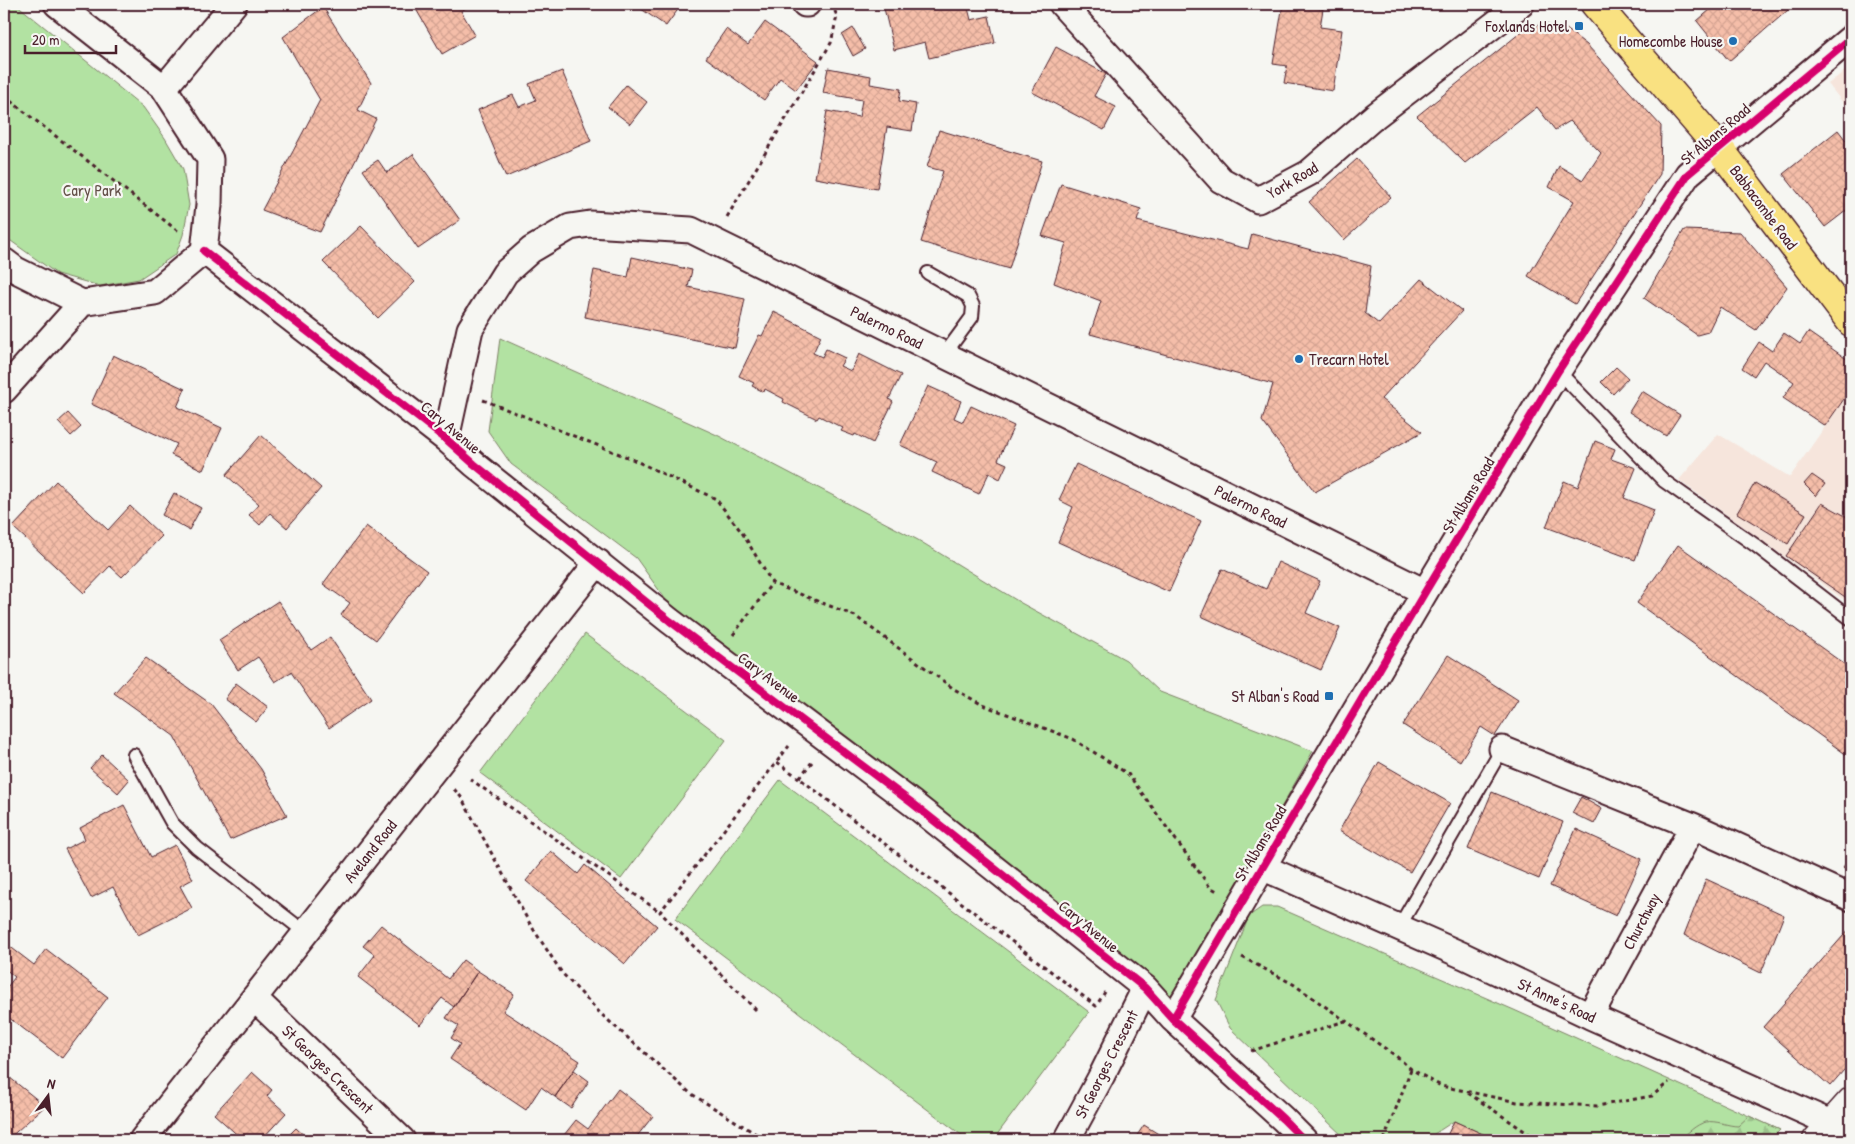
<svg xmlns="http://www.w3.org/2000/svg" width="1855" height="1144" viewBox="0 0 1855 1144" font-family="'Patrick Hand',sans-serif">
  <defs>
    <pattern id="forest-firs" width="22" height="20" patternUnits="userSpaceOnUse" patternTransform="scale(1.25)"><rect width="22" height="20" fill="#b2e2a2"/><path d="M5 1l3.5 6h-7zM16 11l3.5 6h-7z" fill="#9bc18c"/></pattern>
    <pattern id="building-cross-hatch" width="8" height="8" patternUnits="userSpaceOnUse" patternTransform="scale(1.25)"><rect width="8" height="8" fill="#f5bea9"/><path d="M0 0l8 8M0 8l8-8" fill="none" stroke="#d4a392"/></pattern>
  </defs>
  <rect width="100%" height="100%" fill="#f6f6f2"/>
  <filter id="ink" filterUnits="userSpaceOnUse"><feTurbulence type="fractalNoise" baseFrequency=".02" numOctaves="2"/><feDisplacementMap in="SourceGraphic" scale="10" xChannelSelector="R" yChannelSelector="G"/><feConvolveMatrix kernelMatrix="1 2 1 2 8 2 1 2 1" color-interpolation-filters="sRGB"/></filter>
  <g filter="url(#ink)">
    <path fill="#f6e5dc" d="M1851 66V113L1828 84Z
      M1851 389V605L1679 480 1718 434 1790 477Z"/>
    <path fill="#b2e2a2" stroke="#7e8066" d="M4 4H16L143 107 165 138 183 169 189 205 183 235 176 254 139 279 100 286 57 274 4 236Z
      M500 338 717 435 918 540 1021 603 1126 660 1160 692 1313 751 1172 1001 671 607 636 558 511 464 488 431Z
      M585 634 726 740 621 879 480 773Z
      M780 780 1089 1012 993 1140H968L675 919Z
      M1262 907H1277L1514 1010 1780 1130 1770 1140H1496L1454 1121 1425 1140H1347L1230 1028 1216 1000 1249 916Z"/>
    <path fill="url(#forest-firs)" stroke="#7e8066" d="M1749 1116 1780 1130 1770 1140H1679C1687 1134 1696 1124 1706 1122 1716 1120 1728 1126 1738 1126Z"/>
    <path fill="url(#building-cross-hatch)" stroke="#4a1f2b" d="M413 4H473L461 11 475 35 442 54Z
      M634 4H682L666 26Z
      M883 4H967L971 20 989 16 995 43 929 58 925 42 894 50Z
      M1283 4 1323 9 1320 27 1342 30 1333 91 1284 83 1287 66 1273 64Z
      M1706 4H1795L1729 61 1697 21 1711 9Z
      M323 7 371 83 358 110 376 119 320 232 262 210 320 100 283 37Z
      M765 22 818 61 796 90 780 78 764 100 706 58 726 29 748 45Z
      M1542 24 1565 28 1587 45 1661 126 1660 174 1575 304 1528 276 1574 201 1549 187 1559 166 1583 180 1601 153 1570 121 1555 130 1537 107 1465 163 1417 116 1525 29Z
      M853 28 865 49 853 56 842 35Z
      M1056 47 1106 74 1094 96 1116 107 1104 130 1032 92Z
      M828 68 871 76 870 84 901 89 899 101 916 104 912 131 887 127 877 189 815 178 827 111 859 117 862 100 823 93Z
      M562 71 591 141 506 177 478 110 513 95 519 107 536 100 529 84Z
      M626 85 647 102 630 124 608 107Z
      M939 130 1042 161 1009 269 921 242 943 171 927 167Z
      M1838 130 1851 147V207L1825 227 1783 174Z
      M413 154 460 220 418 249 363 170 378 160 387 173Z
      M1357 159 1391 197 1344 240 1309 202Z
      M1061 184 1141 209 1137 221 1248 249 1252 234 1371 266 1365 313 1379 324 1421 279 1462 311 1381 399 1422 432 1315 492 1262 421 1273 384 1090 334 1101 301 1054 283 1066 243 1042 236Z
      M361 226 415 282 378 318 323 262Z
      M1684 230 1740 232 1787 287 1756 330 1720 307 1708 332 1697 335 1644 298Z
      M632 257 692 270 688 287 745 299 735 348 585 317 594 270 628 277Z
      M774 312 821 336 813 353 822 357 826 349 845 358 840 366 851 371 859 354 901 375 889 399 893 402 873 443 855 434 854 436 841 431 843 428 819 416 817 419 783 402 784 399 765 389 764 392 752 386 754 383 739 376 759 335 762 336Z
      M1808 332 1851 362V389L1825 426 1783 398 1794 382 1764 361 1754 376 1742 368 1759 342 1772 351 1784 333 1800 344Z
      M113 355 185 389 177 407 222 428 203 470 171 455 177 444 91 404Z
      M1616 367 1628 378 1613 394 1601 382Z
      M928 386 961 401 954 418 963 422 971 406 1014 426 998 460 1007 464 1000 479 989 473 979 494 932 472 937 462 900 445Z
      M1642 391 1680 415 1666 436 1629 412Z
      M68 413 81 427 71 436 58 422Z
      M261 435 321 488 287 528 270 513 260 525 249 515 259 504 226 475Z
      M1595 441 1615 449 1611 459 1636 468 1624 498 1654 510 1635 560 1546 527 1564 481 1578 487Z
      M1076 464 1201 521 1169 592 1058 542 1073 507 1059 500Z
      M1812 475 1825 484 1816 496 1804 484Z
      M56 481 108 530 130 506 162 536 122 577 110 566 84 593 13 527Z
      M1755 483 1806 514 1788 544 1737 513Z
      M174 493 201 508 189 530 162 515Z
      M1822 503 1851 519V601L1786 556Z
      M366 526 427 571 376 640 341 615 350 603 323 584Z
      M1678 545 1851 669V758L1637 603Z
      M1278 562 1320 581 1306 613 1340 628 1321 670 1201 616 1222 569 1266 589Z
      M278 601 311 650 330 637 371 699 329 728 291 672 275 682 258 657 238 670 219 640Z
      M1448 655 1518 700 1495 736 1481 727 1460 761 1403 725Z
      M146 658 211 704 261 769 287 815 230 840 174 736 114 693Z
      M236 683 268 707 256 722 225 699Z
      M102 755 129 780 118 793 90 768Z
      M1379 762 1450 803 1410 872 1339 831Z
      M1492 792 1563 822 1539 879 1468 849Z
      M1581 797 1602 809 1594 824 1572 813Z
      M124 805 151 857 175 845 193 879 180 886 192 908 138 935 113 887 91 898 65 849 85 839 80 828Z
      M1576 829 1642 859 1616 916 1550 886Z
      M551 851 578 874 585 865 657 926 625 964 526 881Z
      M1851 857V874L1843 867Z
      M1706 879 1784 915 1761 973 1684 935Z
      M381 925 448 979 463 960 478 971 454 1007 442 998 420 1025 358 977 375 955 363 946Z
      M1851 927V1062L1830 1086 1763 1027Z
      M4 942 34 965 46 949 108 997 62 1058 4 1014V991L15 977 4 968Z
      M478 971 514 994 503 1011 580 1061 555 1097 541 1087 526 1110 450 1059 460 1044 451 1038 459 1026 446 1018Z
      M574 1070 589 1081 571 1108 555 1097Z
      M252 1072 272 1090 267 1096 286 1113 261 1140H243L214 1114Z
      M4 1073 45 1106 7 1140H4Z
      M618 1089 653 1116 634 1140H560L576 1120 588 1129Z
      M1454 1121 1496 1140H1445Z
      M1144 1125 1168 1140H1134Z
      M296 1128 309 1140H284Z"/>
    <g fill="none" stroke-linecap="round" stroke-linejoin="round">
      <defs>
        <path id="lane" d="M928 273 968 296 973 306 972 317 944 355
          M1558 371 1664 481 1755 545 1851 619
          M134 755 172 823 197 848 306 933
          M1399 927 1502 749"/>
        <path id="street" d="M805 4H807
          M1062 4 1221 180 1258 200 1309 173 1375 116 1521 4
          M164 88 234 4
          M204 251 446 439 474 464 670 621 912 803 1145 988 1173 1019 1283 1119 1304 1140
          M4 261 16 270 82 303 155 292 204 251 209 205 210 159 164 88 57 4
          M4 390 82 303
          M446 439 470 329 505 273 531 250 570 227 590 224 691 230 1425 592
          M1502 749 1693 826
          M1262 867 1464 956 1590 1016 1851 1132
          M254 998 402 1140
          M1590 1016 1693 826 1851 898
          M1173 1019 1425 592 1558 371 1688 174 1851 38
          M142 1140 598 562
          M1067 1140 1102 1075 1145 988"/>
        <path id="secondary" d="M1817 1140 1851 1102"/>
        <path id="primary" d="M1595 4 1719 148 1851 322"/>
      </defs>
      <use href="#lane" stroke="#4a1f2b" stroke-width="16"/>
      <use href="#street" stroke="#4a1f2b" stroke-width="29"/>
      <use href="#secondary" stroke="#4a1f2b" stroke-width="31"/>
      <use href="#primary" stroke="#4a1f2b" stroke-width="31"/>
      <path stroke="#4a1f2b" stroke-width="3" stroke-dasharray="4 4" stroke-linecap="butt" d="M4 96 178 231
        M727 217 831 43 837 16 834 9
        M483 400 632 459 716 499 743 534 772 583 855 616 954 689 983 705 1073 739 1128 774 1210 887 1217 891
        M733 635 772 583
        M777 762 799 778
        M812 762 799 778 1096 1006 1105 992
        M470 779 660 912
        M454 789 461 797 530 924 562 973 601 1014 690 1093 756 1134 773 1140
        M1242 957 1293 984 1396 1056 1411 1069 1441 1086 1517 1102 1597 1106 1652 1096 1669 1082
        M756 1010 660 912 789 746
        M1251 1051 1345 1021
        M1468 1093 1538 1140
        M1384 1140 1411 1069"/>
      <use href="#lane" stroke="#f6f6f2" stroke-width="12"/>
      <use href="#street" stroke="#f6f6f2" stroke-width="25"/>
      <use href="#secondary" stroke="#f6f6f2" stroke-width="28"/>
      <use href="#primary" stroke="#f9e181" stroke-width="28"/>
      <defs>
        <path id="cycleway" d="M204 251 446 439 474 464 670 621 912 803 1145 988 1173 1019 1283 1119 1304 1140
          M1173 1019 1425 592 1558 371 1688 174 1851 38"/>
      </defs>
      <use href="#cycleway" stroke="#f6f6f2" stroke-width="11"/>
      <use href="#cycleway" stroke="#d6006c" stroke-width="8"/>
    </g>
  </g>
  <g fill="#1f6fb2" stroke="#f6f6f2" stroke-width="2">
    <rect x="1574" y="21" width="10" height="10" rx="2.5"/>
    <circle cx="1733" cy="41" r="5"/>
    <circle cx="1299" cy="359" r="5"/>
    <rect x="1324" y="691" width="10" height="10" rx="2.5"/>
  </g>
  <g text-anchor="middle" stroke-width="4.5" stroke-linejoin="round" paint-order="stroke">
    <g font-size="16" fill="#4a1f2b" stroke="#f6f6f2" text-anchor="end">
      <text x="1569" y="32">Foxlands Hotel</text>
      <text x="1723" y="47">Homecombe House</text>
      <text x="1309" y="365" text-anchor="start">Trecarn Hotel</text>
      <text x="1319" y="702">St Alban's Road</text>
    </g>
    <g font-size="16" fill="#4a1f2b" stroke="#f6f6f2">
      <text transform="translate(1715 134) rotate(-40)" y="6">St Albans Road</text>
      <text transform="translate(1292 180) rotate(-31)" y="6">York Road</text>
      <text transform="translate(1764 207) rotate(53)" y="6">Babbacombe Road</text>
      <text transform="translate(887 327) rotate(26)" y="6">Palermo Road</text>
      <text transform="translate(451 427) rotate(40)" y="6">Cary Avenue</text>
      <text transform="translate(1468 495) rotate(-59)" y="6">St Albans Road</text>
      <text transform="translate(1251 506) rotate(26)" y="6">Palermo Road</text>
      <text transform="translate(769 677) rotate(37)" y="6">Cary Avenue</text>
      <text transform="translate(1260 843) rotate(-59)" y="6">St Albans Road</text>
      <text transform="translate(370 851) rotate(-52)" y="6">Aveland Road</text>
      <text transform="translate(1641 921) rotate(-62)" y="6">Churchway</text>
      <text transform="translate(1089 926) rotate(39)" y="6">Cary Avenue</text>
      <text transform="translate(1557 1000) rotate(25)" y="6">St Anne's Road</text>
      <text transform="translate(1106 1064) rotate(-63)" y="6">St Georges Crescent</text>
      <text transform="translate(328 1069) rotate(44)" y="6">St Georges Crescent</text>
    </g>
    <g font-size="16" fill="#645049" stroke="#f6f6f2">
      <text x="92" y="196">Cary Park</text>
    </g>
  </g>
  <rect width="1855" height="1144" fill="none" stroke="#f6f6f2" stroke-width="20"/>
  <rect x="10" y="10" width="1835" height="1124" fill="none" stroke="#4a1f2b" stroke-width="2" filter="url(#ink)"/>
  <g transform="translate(48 1096) rotate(15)" stroke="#f6f6f2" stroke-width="4" paint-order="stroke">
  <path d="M0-4L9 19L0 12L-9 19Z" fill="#4a1f2b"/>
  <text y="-8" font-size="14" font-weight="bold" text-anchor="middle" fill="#4a1f2b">N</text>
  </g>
  <path d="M25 45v8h91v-8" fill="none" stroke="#4a1f2b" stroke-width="2.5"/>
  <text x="32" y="45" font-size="15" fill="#4a1f2b" stroke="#f6f6f2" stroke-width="4" paint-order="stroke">20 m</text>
</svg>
